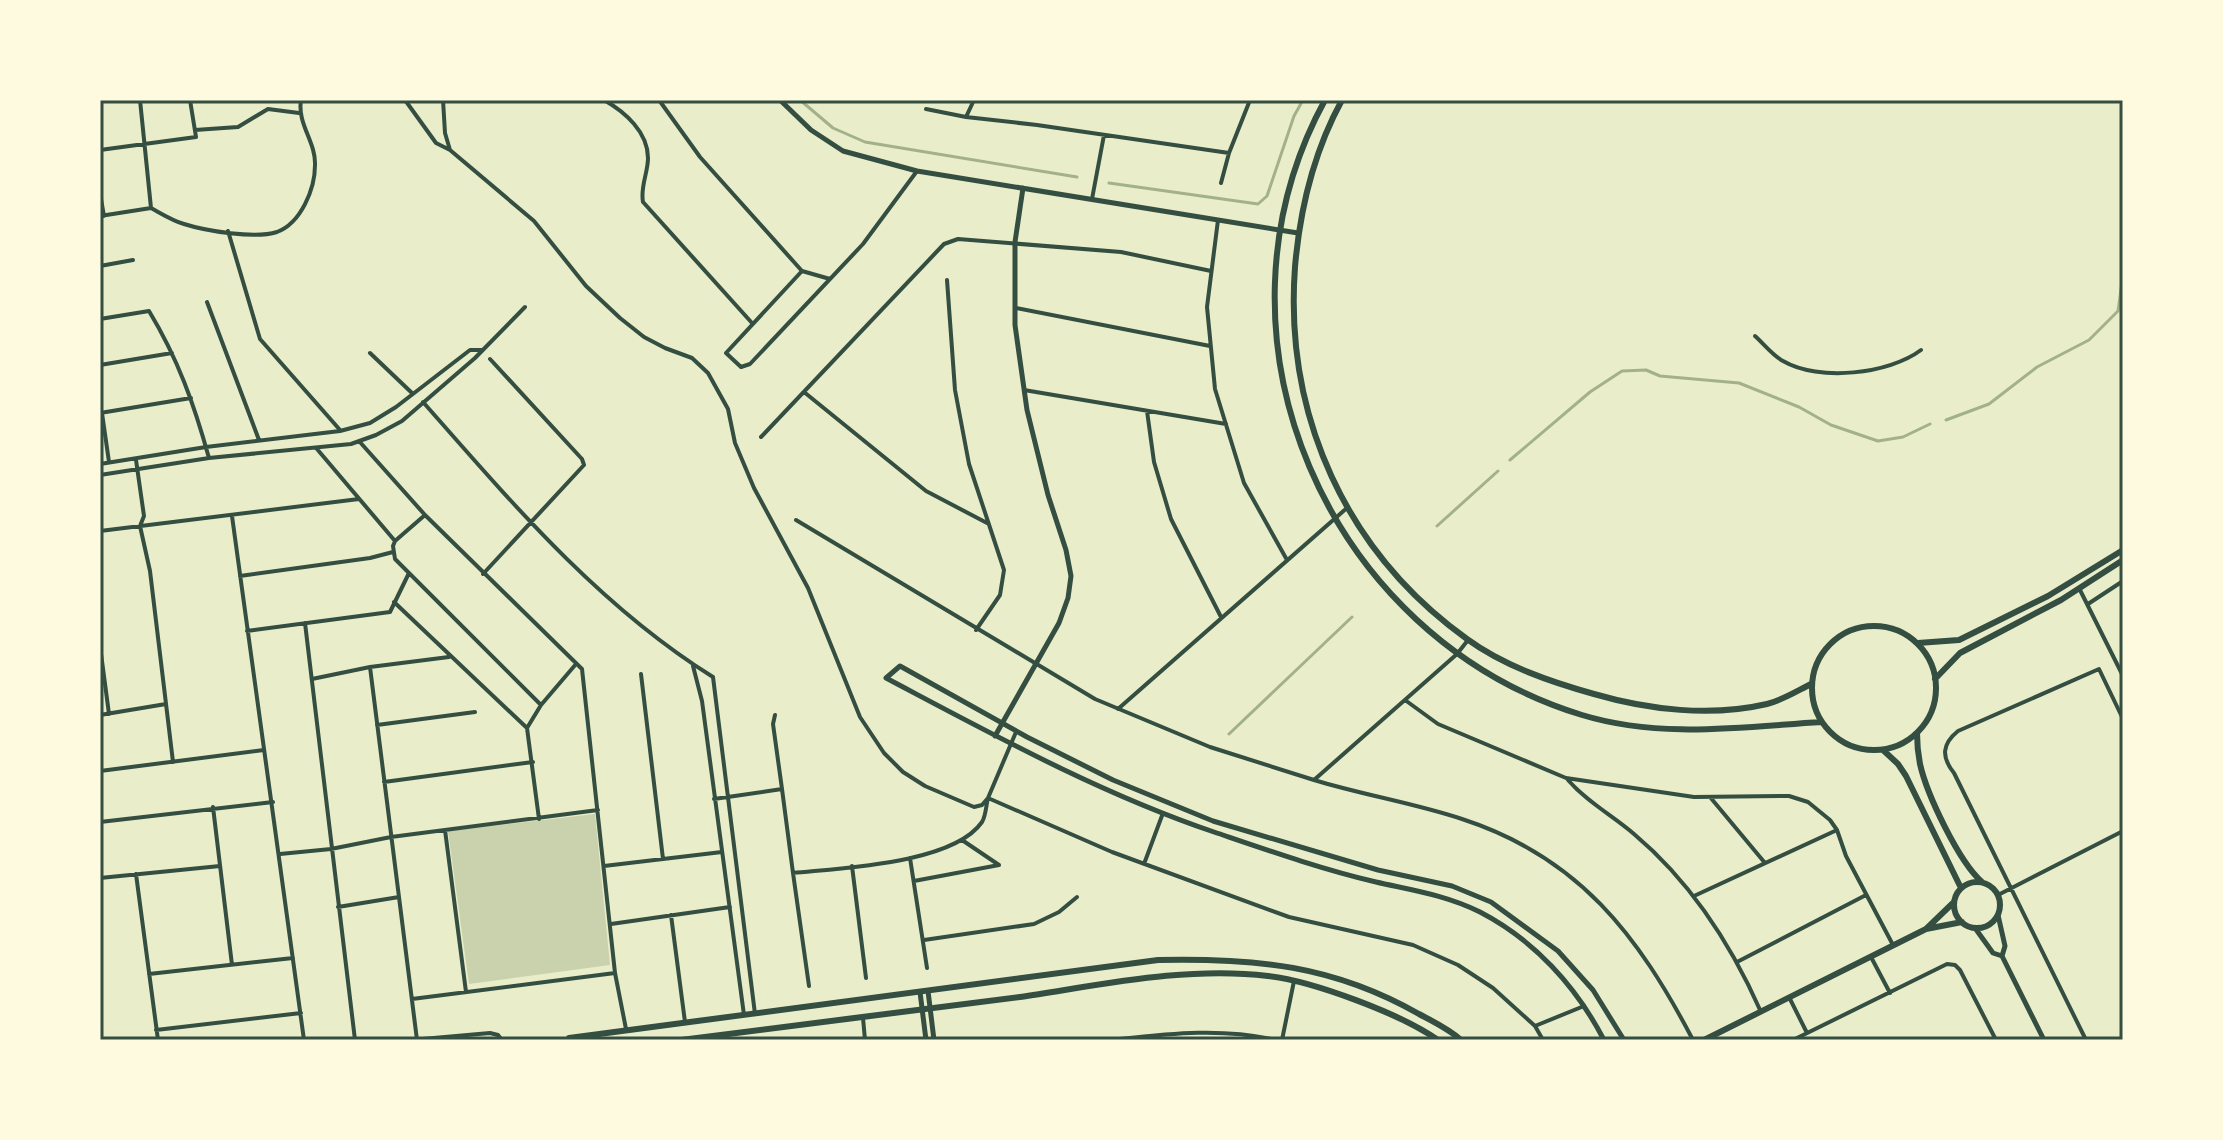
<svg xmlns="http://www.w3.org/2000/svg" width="2223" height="1140" viewBox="0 0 2223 1140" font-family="'IBM Plex Sans',sans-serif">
  <rect width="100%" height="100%" fill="#e9edc9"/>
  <path fill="#cad2ad" d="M595 814 610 965 469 984 448 831Z"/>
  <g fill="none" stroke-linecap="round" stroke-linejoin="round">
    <path stroke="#a3b18a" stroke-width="3" d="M800 100 833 128 865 142 1077 177
      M1109 183 1258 204 1267 196 1294 116 1303 100
      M1946 420 1989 404 2037 367 2089 340 2118 311 2123 275
      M1510 460 1590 392 1622 371 1646 370 1660 376 1739 383 1799 407 1831 425 1878 441 1903 437 1930 424
      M1437 526 1498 471
      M1229 734 1352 617"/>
    <path stroke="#344e41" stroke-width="4" d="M405 100 436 143 450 150
      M443 100 445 133 450 150 534 221 586 286 620 318 644 337 665 348 692 358 708 373 728 409 735 443 754 488 808 588 860 717 884 753 903 772 925 786 974 807 982 805 988 798 1016 732
      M604 100C625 112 648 132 648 158 648 173 640 187 643 202L752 323
      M659 100 700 157 802 271 830 279
      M926 109 966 117 1037 125 1229 153
      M966 117 974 100
      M195 130 238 127 268 109 299 113
      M100 150 196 137 190 100
      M1221 183 1229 153 1250 100
      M100 193 104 216
      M1092 199 1104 135
      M151 208C162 214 173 221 184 224 206 231 255 239 277 232 301 223 315 189 315 165 316 142 297 124 301 100
      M100 216 151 208 140 100
      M1218 220 1207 307 1215 389 1244 483 1287 560
      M228 231 260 339 340 430
      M100 266 133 260
      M802 271 726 353 741 367 750 364 863 244 917 171
      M947 280 955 390 969 464 1004 570 1000 595 976 630
      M207 302 259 440
      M1016 308 1210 346
      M100 319 149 311C178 359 194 404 209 458
      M1755 336C1764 344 1773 356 1783 361 1819 382 1889 374 1921 350
      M370 353 412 393
      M100 365 172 353
      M1024 390 1226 424
      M804 392 926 491 987 523
      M423 402C511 502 599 606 713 677L755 1014
      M1147 411 1154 462 1171 519 1221 617
      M100 413 191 398
      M102 413 109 462
      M761 437 944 244 958 239 1121 252 1211 271
      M359 441 425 515 582 669 615 973 626 1029
      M317 449 395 541
      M136 460 144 516 140 526 150 571 173 762
      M100 464 206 447 340 431 370 423 396 407 470 350H482
      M100 475 209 458 351 444 376 435 402 421 475 358 525 307
      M425 515 395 541 393 546 395 559 541 705
      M232 516 304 1040
      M796 520 1095 699 1210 747 1314 780
      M100 531 359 499
      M483 574 584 465 582 459 490 359
      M240 576 370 558 393 552
      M2079 588 2123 676
      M394 602 527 728
      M2088 604 2123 581
      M305 623 355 1040
      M247 631 390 612 409 573
      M1468 640 1457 654 1314 780C1363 795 1414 803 1462 819 1579 857 1638 935 1693 1040
      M100 646 109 714
      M693 666 702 701 744 1015
      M370 667 417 1040
      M641 674 663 859
      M312 679 370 667 449 657
      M1405 700 1438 724 1566 778 1694 797 1789 796 1808 802 1830 820 1837 830 1846 856 1893 945
      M1118 709 1348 507
      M100 715 166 704
      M775 715 773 724 782 789
      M377 725 475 712
      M100 771 264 750
      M1568 780C1587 802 1612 815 1634 834 1691 882 1731 944 1761 1012
      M384 782 533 762
      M1710 797 1765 863
      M714 799 782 789 793 873C840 868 953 864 982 822 986 816 986 805 988 798L1112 852 1289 917 1413 945 1458 965 1493 988 1535 1026 1543 1040
      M213 807 232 965
      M539 819 527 728 541 705 576 664
      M100 822 273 802
      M445 830 466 992
      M280 854 331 849 391 837 598 810
      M910 858 927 968
      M1144 864 1163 813
      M604 866 722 852
      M852 866 866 978
      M793 873 809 986
      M136 874 158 1040
      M100 878 220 866
      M914 881 999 865 962 840
      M1998 895 2123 831
      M1694 896 1837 830
      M338 907 399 897
      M671 915 685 1022
      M611 924 730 907
      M924 940 1034 924 1059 912 1077 897
      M1871 957 1890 993
      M1737 962 1866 895
      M149 974 293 958
      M1789 997 1807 1033
      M412 999 615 973
      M863 1018 865 1040
      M1535 1026 1584 1006
      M100 1028 101 1040
      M156 1030 301 1013
      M411 1040 490 1033 498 1035 502 1040
      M1110 1040C1166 1034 1220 1027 1276 1040
      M1282 1040 1294 981
      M1793 1040 1947 964 1955 965 1960 970 1996 1040
      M2086 1040 1954 773C1941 757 1942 744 1958 731L2099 669 2123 719"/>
    <path stroke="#344e41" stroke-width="5" d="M780 100 811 130 843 151 917 171 1298 233
      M995 736 1059 623 1068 598 1071 576 1066 550 1048 495 1027 410 1015 325V242L1023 188
      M1998 915 2005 946 2002 956
      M1975 928 1993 953 2002 956
      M2002 956 2044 1040
      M928 991 934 1040
      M920 992 926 1040
      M1604 1040C1576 986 1534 940 1480 912 1446 895 1411 890 1376 882 1321 869 1267 850 1214 832 1099 793 992 734 886 678L900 666 1027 737 1113 780 1213 821 1378 870 1452 886 1491 902 1558 951 1593 990 1624 1040"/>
    <path stroke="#344e41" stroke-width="6" d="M1325 100C1196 336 1327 637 1582 715 1661 739 1741 727 1821 722
      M1342 100C1313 153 1300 208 1295 267 1284 416 1346 552 1467 639 1504 666 1551 682 1594 694 1649 710 1711 717 1767 704 1783 700 1797 691 1811 684
      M1812 688a62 62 0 1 1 124 0a62 62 0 1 1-124 0Z
      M1918 643 1959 640 2048 596 2123 550
      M1935 679 1960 653 2061 600 2123 560
      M1917 733C1917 743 1918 754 1920 764 1927 795 1959 862 1982 882
      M1883 750 1898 764 1906 776 1961 888
      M1954 905a23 23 0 1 1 46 0a23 23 0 1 1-46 0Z
      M1926 929 1954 902
      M569 1038 1158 960C1256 958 1333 965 1419 1014 1434 1022 1449 1029 1461 1040
      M681 1040C794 1025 907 1012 1020 997 1101 985 1186 966 1268 976 1313 981 1401 1014 1438 1040
      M1704 1040 1926 929 1962 922"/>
  </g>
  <rect width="2223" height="1140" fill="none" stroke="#fefae0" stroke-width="204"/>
  <rect x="102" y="102" width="2019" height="936" fill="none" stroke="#344e41" stroke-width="3"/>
</svg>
